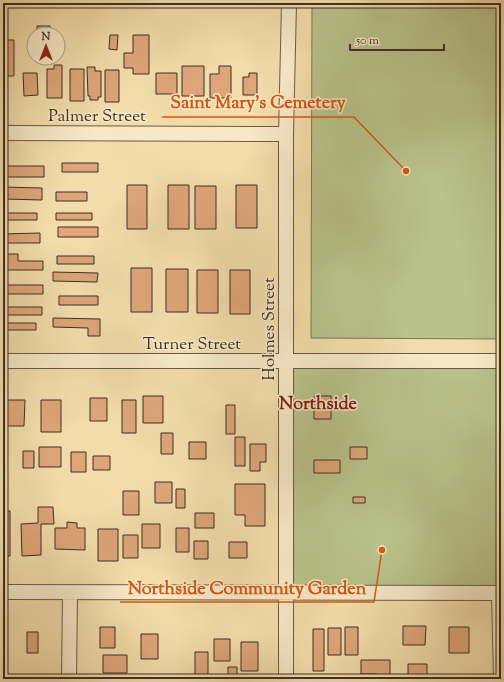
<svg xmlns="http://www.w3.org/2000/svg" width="504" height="682" viewBox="0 0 504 682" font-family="'Sorts Mill Goudy',serif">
  <rect width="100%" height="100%" fill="#f2ddaa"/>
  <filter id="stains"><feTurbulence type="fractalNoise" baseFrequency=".005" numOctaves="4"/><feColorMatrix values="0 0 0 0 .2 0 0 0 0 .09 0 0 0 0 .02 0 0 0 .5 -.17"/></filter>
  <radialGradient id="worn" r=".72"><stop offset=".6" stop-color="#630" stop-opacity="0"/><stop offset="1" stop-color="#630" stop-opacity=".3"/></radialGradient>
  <path fill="#b8c28a" stroke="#7a785a" d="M312 3H501V339L311 338Z
    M286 361H501V593H287Z"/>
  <path fill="#dea678" stroke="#3c2f29" d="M95 3H108V6H95Z
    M121 3H136V6H121Z
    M37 26H50V34H37Z
    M110 35H118L117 50 109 49Z
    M133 35H149V74H133V68H124V53H133Z
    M3 40H14V76H3Z
    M54 65H62V98H47V69H54Z
    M182 66H204V96H182Z
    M219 66H231V98H210V74H219Z
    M87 67H95V71H101V97H98V100H90V96H88Z
    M70 69H84V101H70Z
    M105 70H119V102H105Z
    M23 73H37L38 95 24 96Z
    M156 73H177V94H156Z
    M249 73H257V95H243V77H249Z
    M3 82H6V96H3Z
    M62 163H98V172H62Z
    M3 166H44V177H3Z
    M127 185H147V229H127Z
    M168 185H189V229H168Z
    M236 185H257V228H236Z
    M195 186H216V229H195Z
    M3 187 42 188V200L3 199Z
    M56 192H87V201H56Z
    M4 213H37V220H4Z
    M56 213H92V220H56Z
    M58 227H98V237H58Z
    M40 233V243H3V234Z
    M4 254H18V261H43V270H3Z
    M57 256H94V264H57Z
    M131 268H152V312H131Z
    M166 269H188V312H166Z
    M197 270H218V313H197Z
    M230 270H250V314H230Z
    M53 272 98 273 97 282 53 281Z
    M3 285H43V294H3Z
    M59 296H98V305H59Z
    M5 307H42V315H5Z
    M53 318 100 319V336H88V328L53 327Z
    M7 323H36V330H7Z
    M143 396H163V423H143Z
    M314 396H331V419H314Z
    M90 398H107V421H90Z
    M3 400H25L24 426H3Z
    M41 400H61V432H41Z
    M122 400H136V433H122Z
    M226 405H235V434H226Z
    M161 433H173V454H161Z
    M235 437H245V466H235Z
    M189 442H206V459H189Z
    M250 444H266V462H260V471H250Z
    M39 447H61V467H39Z
    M350 447H367V459H350Z
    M23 451H34V468H23Z
    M71 452H86V472H71Z
    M93 456H110V470H93Z
    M314 460H340V473H314Z
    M155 482H172V503H155Z
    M235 484H265V526H245V515H235Z
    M176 489H185V508H176Z
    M123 491H139V515H123Z
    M353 497H365V503H353Z
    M38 507H53L54 524H41V555L22 556 21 524 38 523Z
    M3 511H10V556H3Z
    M195 513H214V528H195Z
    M67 522 77 523V528H85V550L55 549V528H67Z
    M142 524H160V548H142Z
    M176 528H189V552H176Z
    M98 529H118V561H98Z
    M123 535H138V558H123Z
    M194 541H208V559H194Z
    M229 542H247V558H229Z
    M403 626H426L425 645H403Z
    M100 627H115V648H100Z
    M345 627H358V655H345Z
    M449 627H469V653H449Z
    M328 628H341V655H328Z
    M3 629H7V657H3Z
    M313 629H324V671H313Z
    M27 632H38V653H27Z
    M141 634H158V659H141Z
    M214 639H230V661H214Z
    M241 642H258V671H241Z
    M195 652H208V679H195Z
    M103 655H127V673H103Z
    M361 660H390V679H377V674H361Z
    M3 661H7V679H3Z
    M408 664H427V679H408Z
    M228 667H237V679H228Z
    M21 675H29V679H20Z
    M432 676H447V679H432Z
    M454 676H468V679H454Z"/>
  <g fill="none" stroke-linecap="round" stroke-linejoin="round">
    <defs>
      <path id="minor" d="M3 133 286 134
        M3 361H501
        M3 592 501 593
        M499 593 501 678
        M69 679 70 593
        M286 679V134L289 3"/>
    </defs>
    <use href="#minor" stroke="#6a5a49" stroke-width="16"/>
    <use href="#minor" stroke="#f7e9c8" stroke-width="14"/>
  </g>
  <g text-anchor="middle" stroke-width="3" stroke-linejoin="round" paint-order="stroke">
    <g font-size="17" fill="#3c2f29" stroke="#f7e9c8">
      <text x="97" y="121">Palmer Street</text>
      <text transform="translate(268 329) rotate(-90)" y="6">Holmes Street</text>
      <text x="192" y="349">Turner Street</text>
    </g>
    <g font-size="18" font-weight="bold" fill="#7a1f14" stroke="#f7e9c8">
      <text x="318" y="409">Northside</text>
    </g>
  </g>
  <path fill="none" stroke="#d7550f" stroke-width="1.5" d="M406 171L354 117H162M382 550L374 602H120"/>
  <g fill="#d7550f" stroke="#f7e9c8" stroke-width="1.5">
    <circle cx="406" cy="171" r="4"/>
    <circle cx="382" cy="550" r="4"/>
  </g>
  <g font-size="18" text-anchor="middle" font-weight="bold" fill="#d7550f" stroke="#f7e9c8" stroke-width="3" stroke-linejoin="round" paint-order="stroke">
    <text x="258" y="108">Saint Mary's Cemetery</text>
    <text x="247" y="594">Northside Community Garden</text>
  </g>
  <rect width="504" height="682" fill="none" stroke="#f2ddaa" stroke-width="16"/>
  <rect x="4" y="4" width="496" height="674" fill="none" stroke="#3c2f29" stroke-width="2"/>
  <rect x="8" y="8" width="488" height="666" fill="none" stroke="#3c2f29"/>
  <g transform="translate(46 46)"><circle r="19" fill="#f7e9c8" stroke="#ac9f88"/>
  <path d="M0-3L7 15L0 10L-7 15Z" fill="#8f2418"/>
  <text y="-6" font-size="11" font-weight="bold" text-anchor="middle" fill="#3c2f29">N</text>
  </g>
  <path d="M350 44v6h94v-6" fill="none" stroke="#3c2f29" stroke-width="2"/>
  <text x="356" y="44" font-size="12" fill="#3c2f29" stroke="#f7e9c8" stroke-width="3" paint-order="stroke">50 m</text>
  <rect width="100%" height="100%" filter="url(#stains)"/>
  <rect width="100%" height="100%" fill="url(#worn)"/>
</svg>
